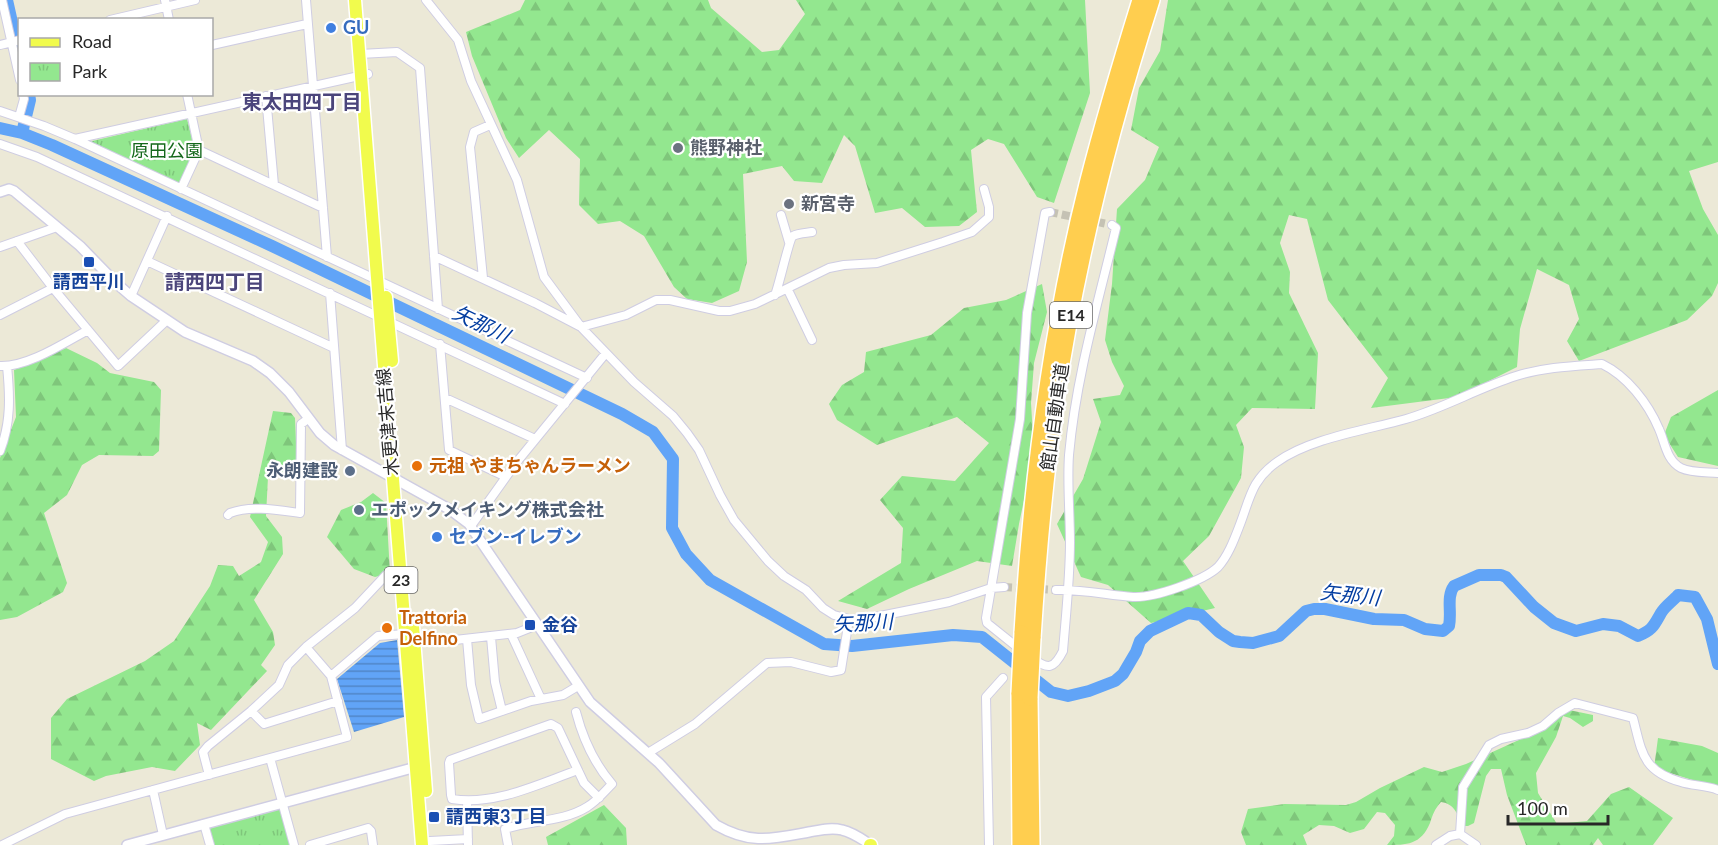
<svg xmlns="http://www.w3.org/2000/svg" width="1718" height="845" viewBox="0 0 1718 845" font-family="Lato,'Noto Sans JP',sans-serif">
  <defs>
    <pattern id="forest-firs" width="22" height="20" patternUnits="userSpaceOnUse" patternTransform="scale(1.5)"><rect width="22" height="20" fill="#93e78f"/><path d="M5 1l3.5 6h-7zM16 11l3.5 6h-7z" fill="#7fc67b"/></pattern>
    <pattern id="park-tufts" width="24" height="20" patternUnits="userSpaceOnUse" patternTransform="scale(1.5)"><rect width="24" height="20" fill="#93e78f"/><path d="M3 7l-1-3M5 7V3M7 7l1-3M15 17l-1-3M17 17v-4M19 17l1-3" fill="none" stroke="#7fc67b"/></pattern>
    <pattern id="water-rules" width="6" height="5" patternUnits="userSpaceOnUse" patternTransform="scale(1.5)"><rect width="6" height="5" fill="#61a4f7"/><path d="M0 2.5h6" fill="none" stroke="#5086c8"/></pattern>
  </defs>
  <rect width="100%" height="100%" fill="#ece9d7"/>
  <path fill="url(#forest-firs)" d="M525 0H708L711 8 762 52 779 50 805 14 796 0H1085L1090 93 1054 203 1037 197 1004 144 988 139 971 150 977 212 959 226 925 227 902 208 875 213 855 146 844 135 822 183 794 181 782 166 743 174 747 262 739 291 712 303 687 299 674 287 644 236 620 221 598 224 579 205 580 159 549 130 519 158 506 138 472 56 466 32 520 10Z
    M1168 0H1718V162L1689 171 1703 209 1718 235V283L1712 296 1687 320 1579 361 1567 341 1579 319 1569 285 1537 269 1520 329 1517 367 1457 397 1371 408 1388 378 1328 300 1307 219 1289 215 1280 243 1290 272 1289 293 1318 353 1315 409 1252 408 1236 425 1244 447 1241 478 1209 536 1183 561 1215 608 1151 623 1108 585 1081 577 1057 524 1083 479 1101 422 1093 399 1120 395 1124 386 1112 362 1105 340 1112 284 1117 209 1145 180 1159 147 1131 130 1139 88 1160 51Z
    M1042 284 1047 312 1034 363 1031 403 1034 452 1019 524 1012 566 977 561 909 589 867 609 838 601 901 563 903 528 880 500 902 476 955 481 989 443 957 417 877 445 837 420 829 404 842 385 864 372 866 352 931 335 964 308 1006 300Z
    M66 348 97 363 110 373 154 382 161 390 159 451 153 456 99 455 82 465 67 495 44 513 67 583 63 592 17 617 0 620V458L16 417 14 370Z
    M1718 390V466L1678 457 1664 435 1671 417Z
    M273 411 291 413 295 418 297 467 268 477 266 516 282 537 283 554 254 600 273 632 275 645 261 665 267 671 211 730 197 723 200 745 175 771 152 767 106 776 94 781 51 759V718L67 699 145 661 174 641 210 586 218 565 233 566 239 576 261 562 268 542 250 517Z
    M373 493 386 503 390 573 375 577 354 569 327 537 341 510 361 502Z
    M1569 710 1593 715V721L1583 727 1570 718 1563 716 1556 737 1536 773 1538 793 1557 824 1587 821 1611 794 1629 787 1673 818 1653 845H1603L1598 838 1593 845H1526L1507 795 1501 769H1491L1486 776 1474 823 1468 826H1463C1457 814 1455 804 1441 802 1434 810 1433 814 1430 823 1421 845 1406 845 1387 845L1394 836 1395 825 1385 813 1377 812 1364 829 1350 833 1334 826 1319 825 1303 835 1307 845H1246L1241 832 1248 809 1284 804 1346 805 1356 802 1380 788 1424 767 1442 772 1466 764 1550 726Z
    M1658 738 1702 746 1718 753V788L1654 768Z
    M604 805 626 828 627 845H548L546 837Z"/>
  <path fill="url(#park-tufts)" d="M187 119 195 150 181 184 91 143 92 141Z
    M280 808 290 845H214L209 827Z"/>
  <path fill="url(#water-rules)" d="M397 640 404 717 354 732 337 679 380 643Z"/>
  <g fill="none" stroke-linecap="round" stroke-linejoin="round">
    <path stroke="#61a4f7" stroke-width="12" d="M7 0 20 58
      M0 128 22 133 52 145 272 246 622 414 653 432 673 459 672 528 686 554 710 580 824 644 852 646 953 635 982 637 1051 692 1068 696 1089 691 1115 681 1123 674 1136 652 1140 641 1150 631 1188 613 1201 615 1219 632 1233 641 1240 642 1253 643 1279 636 1306 611 1314 609H1325L1374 619 1404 620 1425 629 1443 631 1449 626C1452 612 1446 597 1454 586L1479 575H1501L1506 577 1534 607 1554 623 1576 631 1603 624 1619 626 1638 636C1653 630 1654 625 1661 613 1665 606 1673 601 1678 595L1695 597 1707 619 1718 664
      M22 133 30 100 29 94"/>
    <path stroke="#c5c2b4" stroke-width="8" stroke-dasharray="8 4" stroke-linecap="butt" d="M1050 212 1112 225
      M1004 587 1056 590"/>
    <defs>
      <path id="minor" d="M2 0 20 80
        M165 0 169 20
        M306 0 327 257
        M426 0 458 40 471 81 517 180 544 277 581 327 634 382 673 416 687 433 699 450 720 495 734 520 768 561 784 576 806 590 823 608 834 615 849 619H865L920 608 949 602 991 588 1004 587
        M110 20 195 0
        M0 45 20 40
        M212 45 307 24
        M360 54 397 52 420 68 438 309
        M266 96 274 185
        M0 111 44 126 75 139 587 378
        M19 117 24 99 23 94
        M75 139 368 74
        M0 144 37 157 565 404
        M199 150 323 208
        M181 189 199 150 187 94
        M781 215 789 242
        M17 241 53 288 118 366 167 320
        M0 247 57 227
        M434 256 535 303 581 327 626 315 656 300H670L719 311H730L755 304 829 268 844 265 877 263 943 242 972 232 989 217V207L984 189
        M147 261 334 348
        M483 278 470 147 474 132 490 125
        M788 290 812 340
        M330 293 342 450
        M775 295C779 286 789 239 793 236 798 233 807 233 812 232
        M131 296 167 216
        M0 315 53 288
        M440 344 449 450 506 477
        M0 366C28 367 64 343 88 330
        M445 398 535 439
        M0 451C11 423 10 396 7 366
        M228 515 230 513C251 505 278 510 300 513L301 424 308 419
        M471 526 516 463 606 353
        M1056 590C1082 589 1107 595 1133 597 1154 598 1203 581 1218 567 1228 556 1234 540 1239 527 1250 499 1251 480 1277 462 1310 438 1367 430 1406 419 1444 408 1478 388 1516 376 1544 367 1573 366 1602 364 1627 376 1648 403 1659 429 1665 442 1666 460 1681 468 1691 473 1707 472 1718 473
        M511 634 541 699
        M491 637 495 682 502 711
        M467 639 471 685 479 719 531 701 563 695 578 686
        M455 640 517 633 537 625
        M306 647 331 676
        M1022 651 987 623 986 618 1020 419 1027 313 1045 213 1050 212
        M1032 658C1048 670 1054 669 1063 651 1066 614 1070 578 1070 542 1070 513 1067 484 1069 455 1076 377 1098 303 1116 228L1112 225
        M251 711 264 724 338 701
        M648 753 695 724 767 663 791 662 831 672 841 670 849 619
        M270 758 294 845
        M578 770C538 784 495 806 452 799L451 795 449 763 450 760 551 724 558 728 584 783 599 798
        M209 775 203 752 208 746 251 711 279 685 288 665 306 647 355 608 386 575 400 568
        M153 790 163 835
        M467 801 468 845
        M204 824 210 845
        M1460 834 1463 787 1489 745 1501 739 1528 733 1543 726 1558 713 1575 703 1633 718C1642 752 1642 771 1681 782 1693 786 1706 785 1718 790
        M430 841 468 839
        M2 845 65 814 347 737 331 676 378 636 405 634
        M310 845 368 828 371 831 373 845
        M508 845 505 829C531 820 563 822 587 807 597 801 604 792 612 784 593 762 583 739 576 712
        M989 845 986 697 1003 678
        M1436 845 1450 836 1460 834 1476 845"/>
      <path id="tertiary" d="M0 192 9 189 14 191 80 246 116 283 131 296 185 332 253 361 270 373 289 392 320 433 334 445 449 509 469 524 590 702 659 763 716 825C751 845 771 839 809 832 820 830 831 827 842 830 852 832 862 839 871 845
        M127 845 420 766"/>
      <path id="primary" d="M355 0 422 845
        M386 297 392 361
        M413 626 426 791
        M870 845H871"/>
      <path id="motorway" d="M1022 633C1031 482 1050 331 1087 184 1103 122 1121 61 1140 0
        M1033 638C1038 559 1045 480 1056 402 1076 266 1110 131 1152 0
        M1019 693 1020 845
        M1030 698 1032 845"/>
    </defs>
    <use href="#minor" stroke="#cfcde2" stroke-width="10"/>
    <use href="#tertiary" stroke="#cfcde2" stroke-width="12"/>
    <use href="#primary" stroke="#fff" stroke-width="15"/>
    <use href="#motorway" stroke="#fff" stroke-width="18"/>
    <use href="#minor" stroke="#fff" stroke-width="8"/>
    <use href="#tertiary" stroke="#fff" stroke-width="9"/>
    <use href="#primary" stroke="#f1fb4d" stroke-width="12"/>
    <use href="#motorway" stroke="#ffce4f" stroke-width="15"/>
    <defs>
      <path id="motorway-bridge" d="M1019 693 1022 633
        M1030 698 1033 638"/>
    </defs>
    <use href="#motorway-bridge" stroke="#fff" stroke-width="18" stroke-linecap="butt"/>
    <use href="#motorway-bridge" stroke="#ffce4f" stroke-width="15"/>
  </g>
  <g fill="#3f7fe0" stroke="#fff" stroke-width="2">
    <circle cx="331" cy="28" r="6"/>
    <circle cx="437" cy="537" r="6"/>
  </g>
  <g fill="#6b7280" stroke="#fff" stroke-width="2">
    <circle cx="678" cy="148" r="6"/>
    <circle cx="789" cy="204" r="6"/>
  </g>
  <g fill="#1a4fb4" stroke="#fff" stroke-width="2">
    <rect x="83" y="256" width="12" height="12" rx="3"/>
    <rect x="524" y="619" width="12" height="12" rx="3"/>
    <rect x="428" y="811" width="12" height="12" rx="3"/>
  </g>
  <g fill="#e8710a" stroke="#fff" stroke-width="2">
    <circle cx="417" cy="466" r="6"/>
    <circle cx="387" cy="628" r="6"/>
  </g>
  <g fill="#5c6f8a" stroke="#fff" stroke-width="2">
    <circle cx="350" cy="471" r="6"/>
    <circle cx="359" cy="510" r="6"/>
  </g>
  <g text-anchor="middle" stroke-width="4.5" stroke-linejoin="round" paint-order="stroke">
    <g fill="#fff" stroke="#686868" stroke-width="1.5">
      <rect x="1050" y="302" width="42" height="26" rx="4.5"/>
      <rect x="384.5" y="567" width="33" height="26" rx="4.5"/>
    </g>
    <g font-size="16" font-weight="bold" fill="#282828">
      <text x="1071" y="321">E14</text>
      <text x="401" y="586">23</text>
    </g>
    <g font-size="18" font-weight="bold" fill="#366cbe" stroke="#fff" text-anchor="start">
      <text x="343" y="34">GU</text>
      <text x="449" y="543">セブン-イレブン</text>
    </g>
    <g font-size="18" font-weight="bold" fill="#5b616d" stroke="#fff" text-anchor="start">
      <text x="690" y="154">熊野神社</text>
      <text x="801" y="210">新宮寺</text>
    </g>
    <g font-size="18" fill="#14681b" stroke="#fff">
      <text x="167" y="157">原田公園</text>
    </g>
    <g font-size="18" font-weight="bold" fill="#164399" stroke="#fff" text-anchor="start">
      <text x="89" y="288" text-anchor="middle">請西平川</text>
      <text x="542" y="631">金谷</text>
      <text x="446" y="823">請西東3丁目</text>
    </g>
    <g font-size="18" fill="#282828" stroke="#fff">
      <text transform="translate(1055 417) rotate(-82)" y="6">館山自動車道</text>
      <text transform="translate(388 422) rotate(-95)" y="6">木更津末吉線</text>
    </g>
    <g font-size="18" font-weight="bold" fill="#c56008" stroke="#fff" text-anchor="start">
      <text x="429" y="472">元祖 やまちゃんラーメン</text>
      <text x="399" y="624">Trattoria<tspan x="399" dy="21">Delfino</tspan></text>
    </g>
    <g font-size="18" font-weight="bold" fill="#4e5e75" stroke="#fff" text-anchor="end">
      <text x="338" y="477">永朗建設</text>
      <text x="371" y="516" text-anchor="start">エポックメイキング株式会社</text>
    </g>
    <g font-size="20" font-weight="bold" fill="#4b457b" stroke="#fff">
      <text x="302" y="109">東太田四丁目</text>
      <text x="215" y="289">請西四丁目</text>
    </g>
    <g font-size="20" font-style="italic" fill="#033da0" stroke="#fff">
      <text transform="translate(481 324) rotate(26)" y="7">矢那川</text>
      <text transform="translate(1350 595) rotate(6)" y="7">矢那川</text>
      <text transform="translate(863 623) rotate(-3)" y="7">矢那川</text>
    </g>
  </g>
  <rect x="18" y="18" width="195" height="78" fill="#ffffff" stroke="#a9a9a9" stroke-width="1.5"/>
  <rect x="30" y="38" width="30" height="9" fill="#f1fb4d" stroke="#a9a9a9" stroke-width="1.5"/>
  <text x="72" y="48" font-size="18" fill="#282828">Road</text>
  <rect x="30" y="63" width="30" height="18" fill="url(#park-tufts)" stroke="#a9a9a9" stroke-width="1.5"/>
  <text x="72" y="78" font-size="18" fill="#282828">Park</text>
  <path d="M1508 815v9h100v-9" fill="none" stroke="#282828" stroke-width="3"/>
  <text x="1517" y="815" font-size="18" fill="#282828" stroke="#ffffff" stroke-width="4.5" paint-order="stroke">100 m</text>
</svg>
